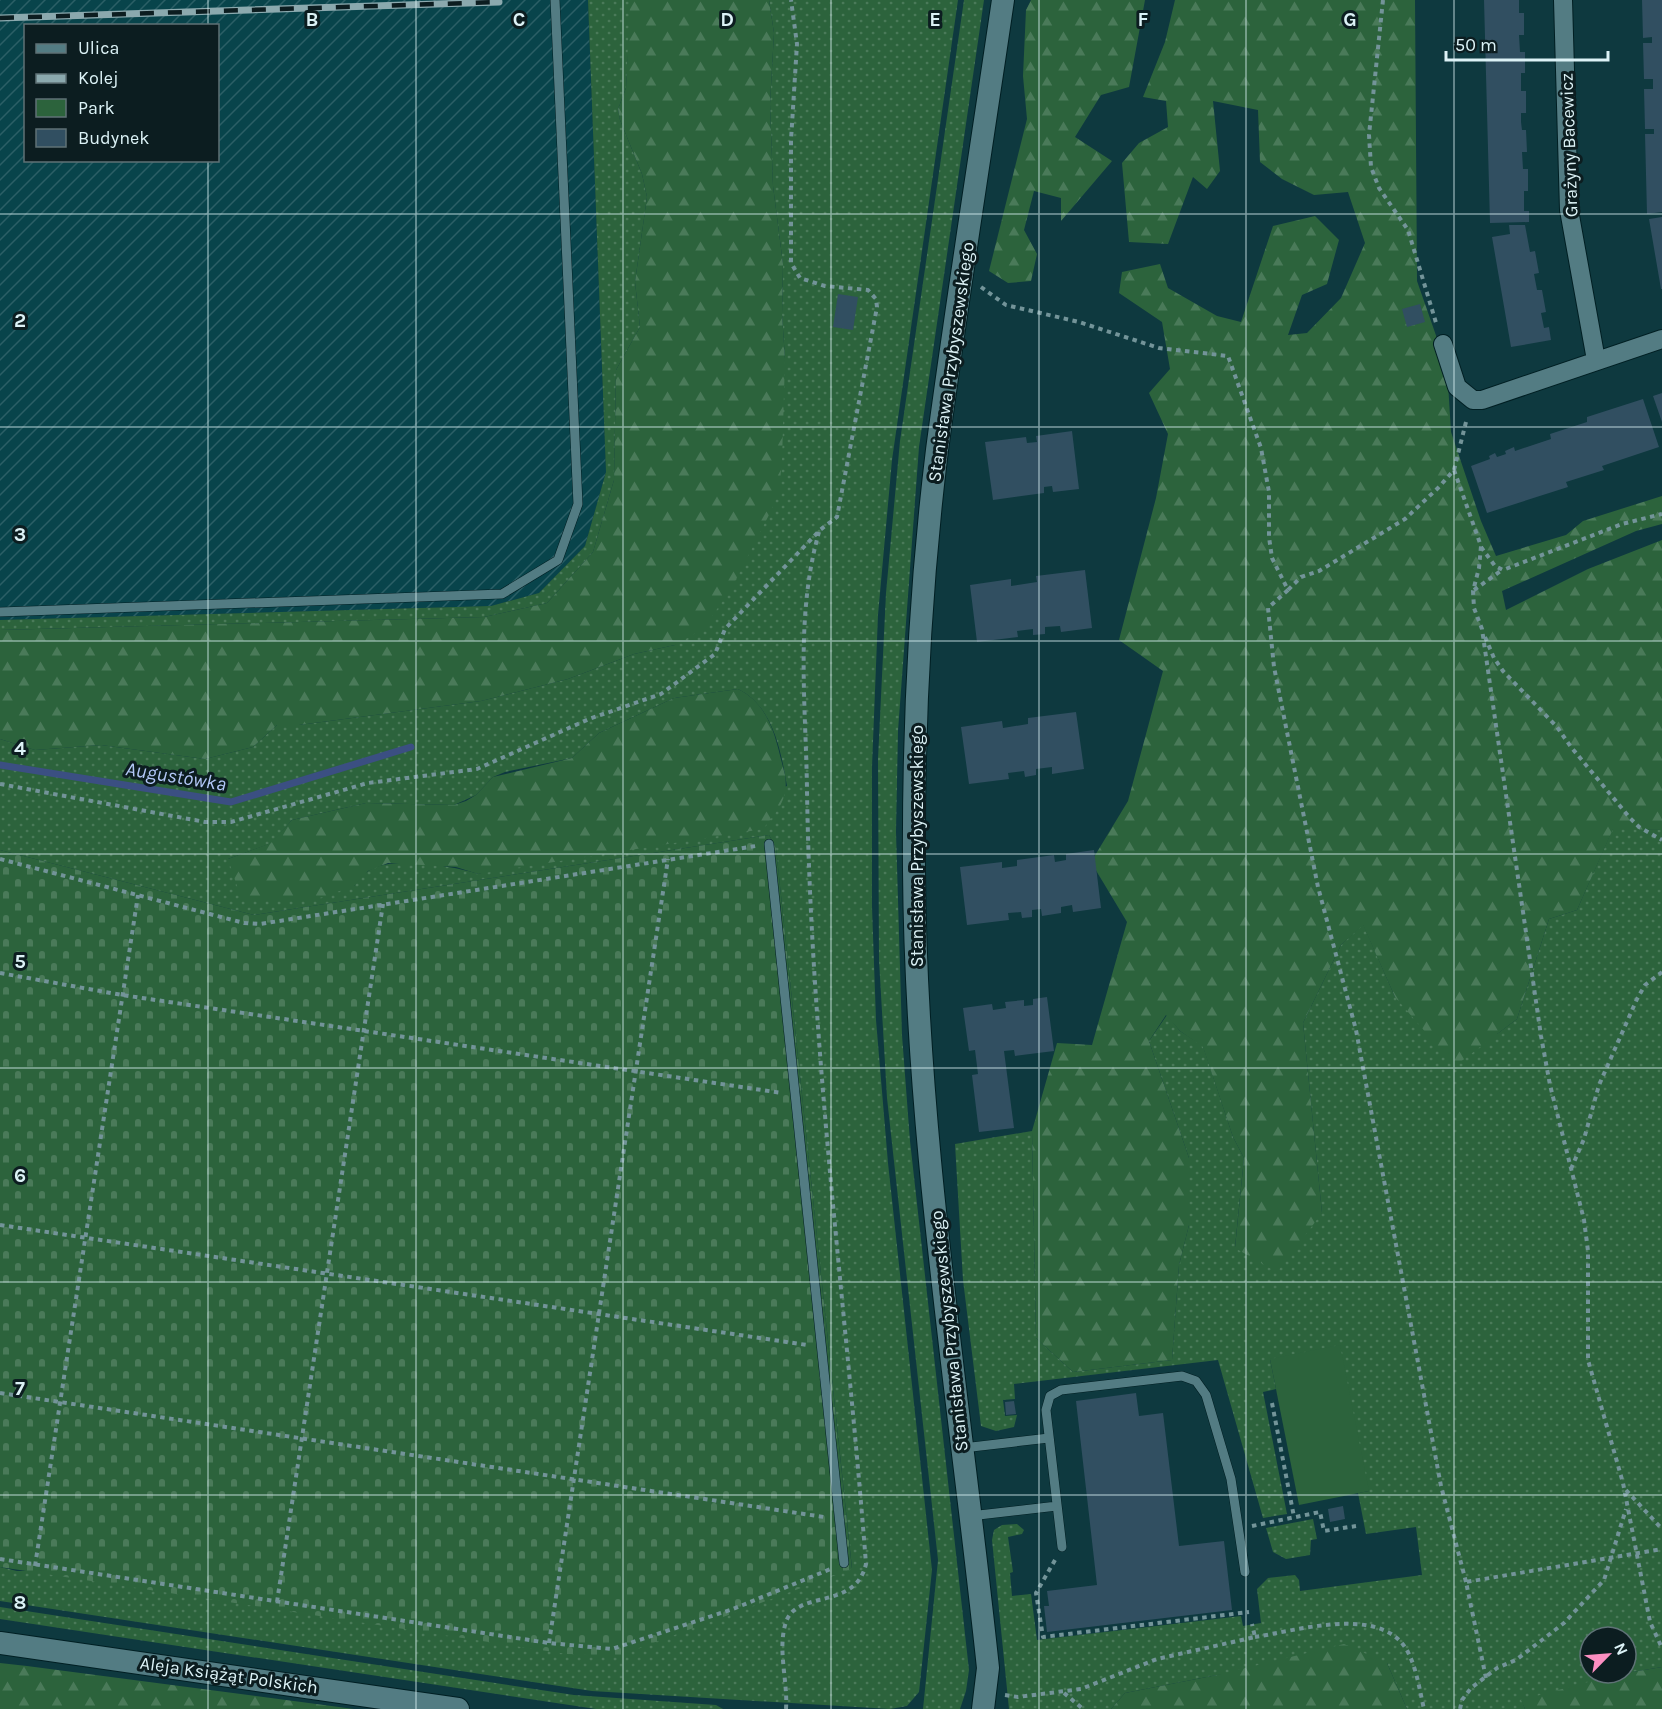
<svg xmlns="http://www.w3.org/2000/svg" width="1662" height="1709" viewBox="0 0 1662 1709" font-family="Karla,sans-serif">
  <defs>
    <pattern id="industrial-furrows" width="10" height="10" patternUnits="userSpaceOnUse" patternTransform="scale(1.5)"><rect width="10" height="10" fill="#08444b"/><path d="M-1 1l2-2M0 10L10 0M9 11l2-2" fill="none" stroke="#2b5f66"/></pattern>
    <pattern id="green-dots" width="8" height="8" patternUnits="userSpaceOnUse" patternTransform="scale(1.5)"><rect width="8" height="8" fill="#2c633c"/><path d="M2 2h.1M6 6h.1" fill="none" stroke="#4a7a59" stroke-width="1.8" stroke-linecap="round"/></pattern>
    <pattern id="forest-firs" width="22" height="20" patternUnits="userSpaceOnUse" patternTransform="scale(1.5)"><rect width="22" height="20" fill="#2c633c"/><path d="M5 1l3.5 6h-7zM16 11l3.5 6h-7z" fill="#4a7a59"/></pattern>
    <pattern id="cemetery-stones" width="16" height="16" patternUnits="userSpaceOnUse" patternTransform="scale(1.5)"><rect width="16" height="16" fill="#2c633c"/><path d="M2 7V4a2 2 0 0 1 4 0v3zM10 15v-3a2 2 0 0 1 4 0v3z" fill="#4a7a59"/></pattern>
  </defs>
  <rect width="100%" height="100%" fill="#0e393f"/>
  <path fill="url(#industrial-furrows)" fill-rule="evenodd" d="M0 0H588L606 472 585 546 539 593 491 606 0 620ZM26 26H218V160H26Z"/>
  <path fill="url(#green-dots)" fill-rule="evenodd" d="M588 0H630L631 4 626 88 618 109 620 120 642 174 647 197 635 282 640 327 616 370 614 480 593 552 547 603 484 617 0 630V620L491 606 539 593 585 546 606 472Z
    M769 0H958L892 460 878 615 872 767V907L876 1020 888 1163 932 1570 919 1692 907 1706 890 1709 592 1691 0 1601V1567L17 1571 852 1568 776 848 769 835 254 915 0 850V739L35 750 101 745 205 759 253 747 277 725H299L481 701 568 679 634 654 675 645 785 359 782 314 783 264 773 186 770 104 774 33ZM738 689C773 706 781 751 787 786L478 874C454 866 388 855 367 872 362 875 358 881 354 886L228 859 272 843 292 820 366 803 454 805 476 795 493 777 505 772 572 758 599 733 674 698Z
    M964 0H984L919 447 898 731 896 832 902 1035 910 1141 969 1670 966 1691 960 1709H923L938 1560 887 1098 879 960 878 759 886 593 900 441Z
    M1613 828 1662 830V1667L1626 1673V1637H1590V1673H1625L1522 1701 1525 1709H1407L1387 1663 1217 1675 1125 1693 1111 1709H1009L992 1540 994 1530 1002 1525 1017 1524 1024 1530 1022 1534 1008 1537 1013 1572 1010 1573 1012 1596 1031 1594 1037 1640 1241 1616 1243 1626 1261 1623 1257 1589 1268 1578 1295 1575 1299 1580 1300 1591 1422 1575 1416 1527 1366 1534 1358 1493 1369 1491 1270 1359 1276 1389 1263 1392 1287 1514 1263 1518 1218 1360 1014 1384 1015 1399 1003 1400 1005 1416 1017 1415 1014 1427 996 1431 981 1426 963 1280 955 1144 1032 1131 1036 1338 1073 1372 1172 1360 1179 1265 1189 1225V1158L1149 1041 1167 1015 1180 1031 1203 1046 1233 1137 1244 1158 1235 1247 1322 1213 1303 1023 1341 945 1363 924 1395 997 1497 1034 1517 1019 1549 919 1577 910Z
    M1313 1519 1317 1539 1311 1540 1310 1555 1286 1559 1273 1552 1266 1528Z
    M0 1607 574 1695 716 1705 723 1709H596L0 1619Z"/>
  <path fill="url(#forest-firs)" d="M630 0H769L774 33 770 104 773 186 783 264 782 314 785 359 782 460 779 491 771 511 732 587 709 621 693 635 675 645 634 654 568 679 481 701 299 725H277L253 747 205 759 101 745 35 750 0 739V630L484 617 547 603 593 552 614 480 616 370 640 327 635 282 647 197 642 174 620 120 618 109 626 88Z
    M1031 0H1145L1129 87 1101 95 1075 137 1112 161 1061 221V198L1034 191 1024 230 1037 254 1031 281 1008 283 989 271 1027 119 1023 76 1026 10Z
    M1175 0H1415L1417 281 1447 367 1451 432 1481 521 1496 556 1566 535 1583 521 1662 496V524L1636 531 1502 591 1506 610 1588 569 1662 540V830L1613 829 1577 910 1549 919 1517 1019 1455 1066 1395 997 1363 925 1341 945 1303 1023 1322 1213 1277 1272 1235 1248 1244 1158 1233 1137 1203 1047 1180 1031 1166 1015 1149 1041 1189 1158V1225L1179 1265 1172 1360 1073 1372 1036 1338 1032 1131 1057 1043 1092 1045 1127 922 1091 862 1128 801 1163 671 1119 640 1156 498 1168 434 1149 393 1170 369 1162 322 1119 293 1122 272 1160 264 1168 288 1217 316 1241 322 1273 226 1315 216 1339 240 1327 284 1302 295 1288 335 1307 333 1341 298 1365 243 1348 192 1314 195 1282 179 1260 162 1258 110 1213 101 1220 171 1207 189 1193 177 1168 244 1129 242 1122 163 1139 143 1168 127 1166 101 1143 97 1165 42Z
    M738 689C772 706 776 741 785 775 789 799 777 811 763 829L478 874 456 867 388 863 368 871 354 886 311 901H242L228 859 271 843 292 820 366 803 454 805 466 801 476 795 493 777 572 758 599 733 674 698Z
    M1344 1644 1387 1663 1407 1709H1111L1125 1693 1217 1675Z
    M0 1663 27 1666 354 1709H0Z
    M1662 1667V1709H1525L1521 1700 1614 1675Z"/>
  <path fill="url(#cemetery-stones)" d="M769 835 776 848 852 1569 618 1656 567 1654 0 1567V850L254 915Z"/>
  <path fill="#2c633c" d="M1340 1345 1369 1491 1299 1505 1270 1359Z"/>
  <g fill="none" stroke-linecap="round" stroke-linejoin="round">
    <path stroke="#3b4f82" stroke-width="7" d="M0 765 231 802 411 747"/>
  </g>
  <path fill="#314f61" d="M1484 0H1519V13H1524V35H1519L1520 52H1525V73H1521V91H1526V113H1521V122L1522 130H1526L1527 152H1522L1523 169H1528V191H1524V211H1529V222L1490 223Z
    M1642 0H1662V212L1647 214 1645 134H1654V129H1645L1644 89H1653V79H1644L1643 43H1652V37L1643 38Z
    M1662 217V289H1661L1649 219Z
    M1509 225H1525L1530 252 1535 251 1539 273 1534 274 1537 290H1542L1546 312 1541 313 1544 328 1549 327 1551 340 1511 347 1492 237 1510 234Z
    M838 294 858 297 853 330 833 327Z
    M1420 304 1425 322 1407 327 1402 309Z
    M1662 393V422L1653 396Z
    M1643 399 1659 447 1602 466 1604 470 1566 482 1568 487 1487 513 1471 466 1490 459 1489 456 1495 453 1497 457 1506 454 1505 451 1514 447 1515 451 1551 439 1550 434 1587 422V417Z
    M1072 431 1079 489 1053 492 1052 486 1044 487V493L993 500 985 442 1026 437 1027 443 1037 442 1036 436Z
    M1085 570 1092 628 1061 632 1060 626 1045 627V634L1033 635V629L1017 631 1018 637 977 642 970 585 1011 579V586L1037 582 1036 576Z
    M1076 712 1084 769 1052 774V767L1036 769V775L1025 777 1024 771 1008 773 1009 779 969 784 961 727 1002 721 1003 728 1028 724V718Z
    M1094 850 1101 908 1073 912 1072 905 1061 907V913L1042 916 1041 909 1032 910V917L1022 918 1021 912 1008 913 1009 920 967 925 960 867 1002 862V868L1017 866V860L1054 855 1055 862 1066 860V854Z
    M1047 997 1054 1051 1015 1056 1014 1050 1004 1051 1014 1128 979 1132 972 1075 978 1074 975 1050 969 1051 963 1008 992 1004 993 1010 1006 1008 1005 1002 1024 1000V1006L1033 1005V999Z
    M1136 1393 1139 1416 1163 1413 1179 1546 1224 1541 1232 1610 1047 1632 1044 1606H1049L1047 1591 1097 1585 1076 1401Z
    M1014 1401 1016 1414 1006 1415 1005 1402Z
    M1343 1506 1345 1519 1330 1522 1328 1509Z"/>
  <g fill="none" stroke-linecap="round" stroke-linejoin="round">
    <defs>
      <path id="service" d="M0 612 502 594 558 560 578 504 555 0
        M769 844 844 1563
        M963 1448 1049 1438
        M970 1516 1057 1506
        M1062 1547 1046 1410 1050 1396 1061 1390 1182 1376 1196 1381 1206 1395 1231 1479 1245 1572"/>
      <path id="minor" d="M1563 0 1569 210 1596 360
        M1443 344 1457 387 1473 400H1482L1662 339"/>
      <path id="tertiary" d="M0 1643 458 1709
        M983 1709 988 1668C960 1403 916 1138 914 871 913 731 920 589 937 450 957 300 981 150 1003 0"/>
    </defs>
    <use href="#service" stroke="#001f23" stroke-width="10"/>
    <use href="#minor" stroke="#001f23" stroke-width="20"/>
    <use href="#tertiary" stroke="#001f23" stroke-width="24"/>
    <path stroke="#739499" stroke-width="4" stroke-dasharray="4.5 4.5" stroke-linecap="butt" d="M1383 0 1369 135 1371 167 1379 188 1408 230 1437 326
      M981 287 1006 305 1079 322 1159 348 1228 356 1261 448 1269 492V537L1272 558 1288 590 1301 577 1319 571 1405 519 1438 488 1454 470 1467 418
      M1454 470 1481 546 1479 568 1473 591 1474 608 1482 629 1541 1036 1550 1085 1584 1220 1588 1251V1360L1623 1483 1650 1622 1662 1648
      M1481 547 1495 566 1503 570 1622 524 1662 514
      M1288 590 1268 608 1274 667 1318 887 1356 1030 1441 1486 1466 1582
      M1474 590 1502 570
      M1485 637 1494 658 1503 671 1557 727 1571 747 1630 818 1639 827 1662 840
      M0 784 205 822H231L368 783 477 769 589 719 661 694 715 654 725 629 820 530 837 517 877 307 876 299 868 290 825 286 800 278 791 263V140L797 44 791 0
      M0 859 244 923 260 924 756 846
      M0 973 122 995 782 1093
      M1571 1169 1584 1139 1599 1085 1637 999 1645 985 1662 972
      M0 1225 807 1345
      M0 1393 824 1517
      M1272 1403 1294 1517
      M1626 1490 1662 1529
      M1252 1526 1320 1512 1324 1531 1356 1526
      M0 1559 549 1643 612 1649 733 1609 833 1568
      M1055 1560 1036 1593 1043 1637 1249 1612
      M35 1566 138 895
      M277 1602 383 904
      M1255 1637C1294 1631 1367 1609 1399 1640 1415 1655 1419 1688 1424 1709
      M549 1643 668 859
      M1486 1678 1466 1582 1662 1549
      M1064 1693 1083 1709
      M1005 1695 1018 1697 1081 1689 1157 1659 1255 1637 1252 1624
      M786 1709C788 1681 777 1649 786 1622 797 1589 855 1611 866 1564 846 1306 811 1049 807 791 806 705 795 616 819 532
      M1460 1709 1462 1700 1471 1688 1497 1668 1516 1660 1564 1623 1604 1580 1626 1509"/>
    <use href="#service" stroke="#537c83" stroke-width="9"/>
    <use href="#minor" stroke="#537c83" stroke-width="18"/>
    <use href="#tertiary" stroke="#537c83" stroke-width="22"/>
    <defs>
      <path id="rail" d="M0 18 499 2"/>
    </defs>
    <use href="#rail" stroke="#8ba9ae" stroke-width="7"/>
    <use href="#rail" stroke="#0c1d20" stroke-width="4.5" stroke-dasharray="14" stroke-linecap="butt"/>
  </g>
  <path fill="none" stroke="#dcf2f6" stroke-width="1.5" stroke-opacity="0.55" d="M208 0V26M416 0V1709M623 0V1709M831 0V1709M1039 0V1709M1246 0V1709M1454 0V1709M208 160V1709M0 214H1662M0 427H1662M0 641H1662M0 854H1662M0 1068H1662M0 1282H1662M0 1495H1662"/>
  <g text-anchor="middle" stroke-width="6" stroke-linejoin="round" paint-order="stroke">
    <g font-size="18" fill="#dcf2f6" stroke="#0c1d20">
      <text transform="translate(1569 145) rotate(-92)" y="6">Grażyny Bacewicz</text>
      <text transform="translate(951 362) rotate(-82)" y="6">Stanisława Przybyszewskiego</text>
      <text transform="translate(917 846) rotate(-90)" y="6">Stanisława Przybyszewskiego</text>
      <text transform="translate(949 1331) rotate(-96)" y="6">Stanisława Przybyszewskiego</text>
      <text transform="translate(229 1675) rotate(8)" y="6">Aleja Książąt Polskich</text>
    </g>
    <g font-size="20" font-style="italic" fill="#b2c7f6" stroke="#0c1d20">
      <text transform="translate(176 776) rotate(9)" y="7">Augustówka</text>
    </g>
  </g>
  <g font-size="20" text-anchor="middle" font-weight="bold" fill="#dcf2f6" stroke="#0c1d20" stroke-width="6" stroke-linejoin="round" paint-order="stroke">
    <text x="312" y="26">B</text>
    <text x="519" y="26">C</text>
    <text x="727" y="26">D</text>
    <text x="935" y="26">E</text>
    <text x="1143" y="26">F</text>
    <text x="1350" y="26">G</text>
    <text x="20" y="327">2</text>
    <text x="20" y="541">3</text>
    <text x="20" y="755">4</text>
    <text x="20" y="968">5</text>
    <text x="20" y="1182">6</text>
    <text x="20" y="1395">7</text>
    <text x="20" y="1609">8</text>
  </g>
  <rect x="24" y="24" width="195" height="138" fill="#0c1d20" stroke="#5f7276" stroke-width="1.5"/>
  <rect x="36" y="44" width="30" height="9" fill="#537c83" stroke="#5f7276" stroke-width="1.5"/>
  <text x="78" y="54" font-size="18" fill="#dcf2f6">Ulica</text>
  <rect x="36" y="74" width="30" height="9" fill="#8ba9ae" stroke="#5f7276" stroke-width="1.5"/>
  <text x="78" y="84" font-size="18" fill="#dcf2f6">Kolej</text>
  <rect x="36" y="99" width="30" height="18" fill="#2c633c" stroke="#5f7276" stroke-width="1.5"/>
  <text x="78" y="114" font-size="18" fill="#dcf2f6">Park</text>
  <rect x="36" y="129" width="30" height="18" fill="#314f61" stroke="#5f7276" stroke-width="1.5"/>
  <text x="78" y="144" font-size="18" fill="#dcf2f6">Budynek</text>
  <g transform="translate(1608 1655) rotate(65)"><circle r="28" fill="#0c1d20" stroke="#5f7276" stroke-width="1.5"/>
  <path d="M0-4.5L10 22L0 15L-10 22Z" fill="#fc8fc1"/>
  <text y="-9" font-size="16" font-weight="bold" text-anchor="middle" fill="#dcf2f6">N</text>
  </g>
  <path d="M1446 51v9h162v-9" fill="none" stroke="#dcf2f6" stroke-width="3"/>
  <text x="1455" y="51" font-size="18" fill="#dcf2f6" stroke="#0c1d20" stroke-width="4.5" paint-order="stroke">50 m</text>
</svg>
